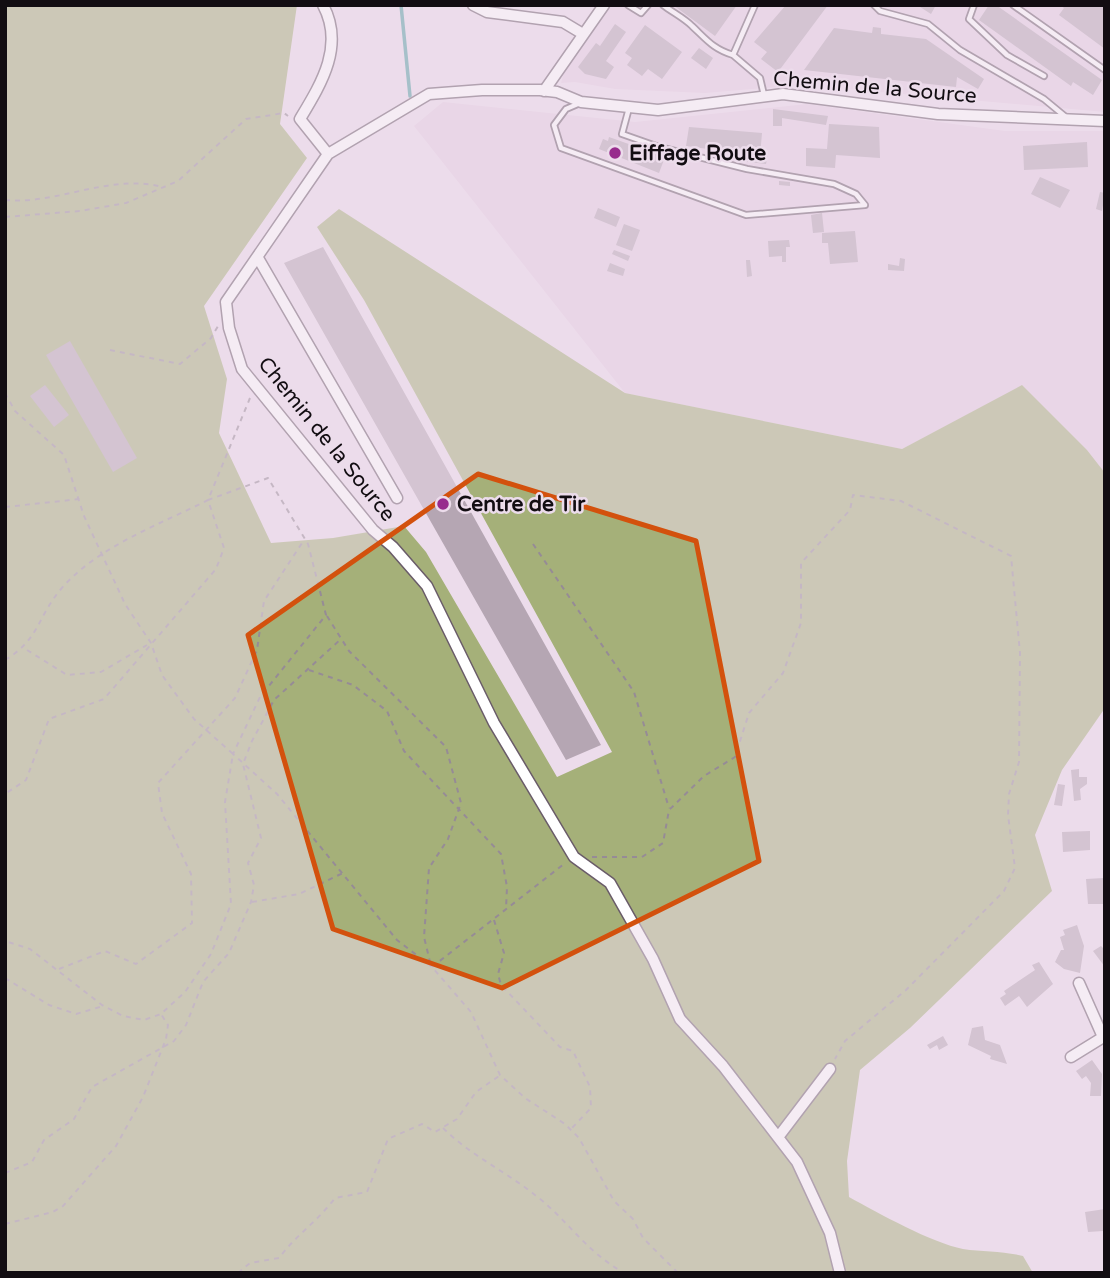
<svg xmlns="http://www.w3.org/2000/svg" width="1110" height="1278" viewBox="0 0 1110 1278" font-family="'Varela Round',sans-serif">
  <rect width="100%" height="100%" fill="#ecdceb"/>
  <path fill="#e4cee2" d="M610 5H1105V112L801 85 705 93 615 89 575 82 561 83 565 69Z
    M443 102 635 122 807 104 1005 131H1105V473L1087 450 1022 386 902 449 625 393 414 126Z"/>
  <path fill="#a5b079" d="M5 5H297L280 124 307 158 204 306 227 379 219 433 271 543 333 538 404 526 426 552 557 777 612 752 364 300 317 227 339 209 625 393 902 449 1022 385 1087 450 1105 473V708L1062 770 1035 835 1052 891 910 1028 860 1070 847 1161 849 1197C878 1213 932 1243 963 1249 983 1252 1003 1251 1023 1256L1033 1273H5Z"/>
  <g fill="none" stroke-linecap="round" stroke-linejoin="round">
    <path stroke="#519da1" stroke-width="3.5" d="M401 5 410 96"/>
  </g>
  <path fill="#b5a6b3" d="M673 5H737L715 36Z
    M786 5H828L778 72 761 59 767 52 754 42Z
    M917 5H936L931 14Z
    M989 5H996L1102 80 1093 95 1073 82 1071 86 979 20Z
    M1060 5H1105V49L1059 15 1064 8Z
    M615 24 626 32 606 61 614 67 606 79 585 74 578 67 596 43 600 46Z
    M645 25 682 52 662 79 648 69 642 76 627 65 632 58 625 53Z
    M873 27 881 28V34L926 39 984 79 978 89 957 77 956 87 920 83 919 89 911 88 912 82 804 70 834 28 872 33Z
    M699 48 713 58 706 69 691 58Z
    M773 109 828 116 826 125 782 118V126H773Z
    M829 124 879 127 880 158 836 155 835 168 806 166V148L827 149Z
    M689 127 762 133 760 156 686 146Z
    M609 137 665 157 659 173 599 149 603 139 608 141Z
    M1087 142 1088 167 1024 170 1023 146Z
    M762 153 768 154 766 164 733 160 737 155 761 160Z
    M1040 177 1070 190 1060 208 1031 194Z
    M779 181 790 182V186L779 185Z
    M1100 192 1105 193 1102 211 1096 209Z
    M598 208 620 217 616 227 594 218Z
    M822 213 824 232 813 233 811 215Z
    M624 224 640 230 632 251 616 245Z
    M855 231 858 262 830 264 828 243H822V233Z
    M789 240 790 247H786V262H782V256L769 257 768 241Z
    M323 247 601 745 566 760 284 263Z
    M614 250 630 256 628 261 612 254Z
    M900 258 905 259 904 271 888 270V264L899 266Z
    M746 260H750L752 276 747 277Z
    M610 263 625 269 623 276 607 271Z
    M70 341 137 458 113 472 46 355Z
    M45 385 69 415 54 427 30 396Z
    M1079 769V777H1087V784L1080 789 1081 800 1074 801 1071 770Z
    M1058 784 1065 785 1062 806 1054 805Z
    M1090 831V850L1063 852 1062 832Z
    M1104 878 1105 904H1088L1086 879Z
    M1077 925 1084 946 1080 973 1064 969 1055 962 1061 950H1064L1060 937 1065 935 1063 930Z
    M1101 946 1105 950V967L1093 951Z
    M1039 962 1053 984 1027 1007 1019 996 1005 1006 1000 998 1006 994 1004 991 1035 970 1032 965Z
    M983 1026 985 1040 1000 1045 1007 1064 990 1059 991 1056 968 1045 972 1028Z
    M943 1036 948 1045 939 1050 937 1045 930 1049 927 1045Z
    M1092 1060 1102 1074 1101 1096H1090L1091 1083 1086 1076 1082 1079 1076 1071Z
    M1105 1209 1103 1231 1088 1232 1085 1212Z"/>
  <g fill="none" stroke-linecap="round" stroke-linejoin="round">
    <defs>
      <path id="service" d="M628 5 641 13 648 5
        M663 5C672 12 684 18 692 26 706 39 713 49 733 55
        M755 5 733 55 760 78 764 95
        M874 5 880 11 928 24 960 50 1044 99 1067 118
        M974 5 969 19 1007 55 1044 76
        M1013 5 1105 70
        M580 103 566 109 554 125 561 148 746 215 865 205 856 194 834 184 747 169 659 147 622 134 629 108"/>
      <path id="minor" d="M323 5C345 46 321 84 300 119L328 154
        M473 5 487 12 563 22 583 34
        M544 91 604 5
        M258 258 397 498
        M1079 983 1103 1037
        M1071 1057 1105 1036
        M779 1136 830 1069
        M840 1273 830 1233 797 1162 723 1066 680 1019 653 959 610 883 574 857 494 723 427 586 393 547 373 530 242 369 229 328 226 302 328 154 429 94 482 90H540L557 92 581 102 658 110 783 94 938 114 1105 121"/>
    </defs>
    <use href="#service" stroke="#6a5c69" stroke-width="8"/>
    <use href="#minor" stroke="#6a5c69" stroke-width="13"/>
    <path stroke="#968b96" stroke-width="2" stroke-dasharray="5 5" stroke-linecap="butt" d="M5 200C58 205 110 173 162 187
      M5 217 80 211 126 203 178 181 246 119 284 113 288 116
      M110 350 180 364 211 338 218 326
      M5 393 15 411 64 455 84 516 125 604 151 643 162 675 194 719 233 754 225 802 231 904 211 954 185 992 161 1014 144 1020 123 1016 102 1005 30 949 5 941
      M250 398 208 500 268 478 308 544 326 615 260 697 233 754 277 794 397 940 432 967 471 1012 500 1075 525 1098 565 1124 579 1138 614 1201 633 1219 643 1238 678 1273
      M5 507 80 499
      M533 544 634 692 669 808
      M327 616 349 651 446 747 461 803 448 839 429 868 424 937 431 966
      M27 650 67 675 101 672 147 645
      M5 660C40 639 37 617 61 589 98 546 159 525 208 500L224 548 216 569 104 699 49 719 26 780 5 794
      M309 670 353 685 387 711 404 751 501 854 507 887 506 909
      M592 857H642L663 843 669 810 704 776 735 757 749 713 783 673 801 623V563L850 510 853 495 901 501 1011 556 1020 653 1019 762 1009 794 1008 815 1015 868 1004 891 906 990 845 1041 835 1059
      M252 902 299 894 343 873
      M494 920 504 953 498 974 501 985 560 1047 573 1051 590 1087 591 1108 571 1129
      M432 967 564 864
      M59 969 105 951 136 964 192 923 191 874 162 813 158 783 235 698 257 650 264 601 304 540
      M5 978 49 1005 76 1014 103 1006
      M443 1128C470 1155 505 1171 535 1195 568 1220 584 1250 624 1273
      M5 1173 32 1162 44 1140 74 1119 92 1087 174 1041 186 1025 203 982 229 953 251 902 254 885 248 863 261 838 243 764 252 741 274 700 341 639
      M5 1224 53 1212 63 1206 116 1146 143 1097 166 1039 168 1025 161 1014
      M238 1273 250 1263 279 1258C297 1234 317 1222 335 1198L367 1192 388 1139 422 1124 435 1132 457 1119 476 1092 499 1076"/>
    <use href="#service" stroke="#fff" stroke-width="4.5"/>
    <use href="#minor" stroke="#fff" stroke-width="10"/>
  </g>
  <path d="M0 0H1110V1278H0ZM478 474 696 541 759 861 502 988 333 929 248 635Z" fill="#ecdceb" fill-opacity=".55" fill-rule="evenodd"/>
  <path fill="none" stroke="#d3510d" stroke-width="5" stroke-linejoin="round" d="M478 474 696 541 759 861 502 988 333 929 248 635Z"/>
  <g fill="#982c8d" stroke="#ecdceb" stroke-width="2.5">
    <circle cx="615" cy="153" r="7"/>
    <circle cx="443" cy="504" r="7"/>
  </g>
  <g text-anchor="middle" stroke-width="5" stroke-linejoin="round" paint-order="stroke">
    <g font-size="21" fill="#120d12" stroke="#ecdceb">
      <text transform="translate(875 87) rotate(5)" y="7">Chemin de la Source</text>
      <text transform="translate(327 439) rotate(51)" y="7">Chemin de la Source</text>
    </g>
    <g font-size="21" font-weight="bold" fill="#120d12" stroke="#ecdceb" text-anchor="start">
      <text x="629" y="160">Eiffage Route</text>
      <text x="457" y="511">Centre de Tir</text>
    </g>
  </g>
  <rect width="1110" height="1278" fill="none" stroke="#120d12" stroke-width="14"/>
</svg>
